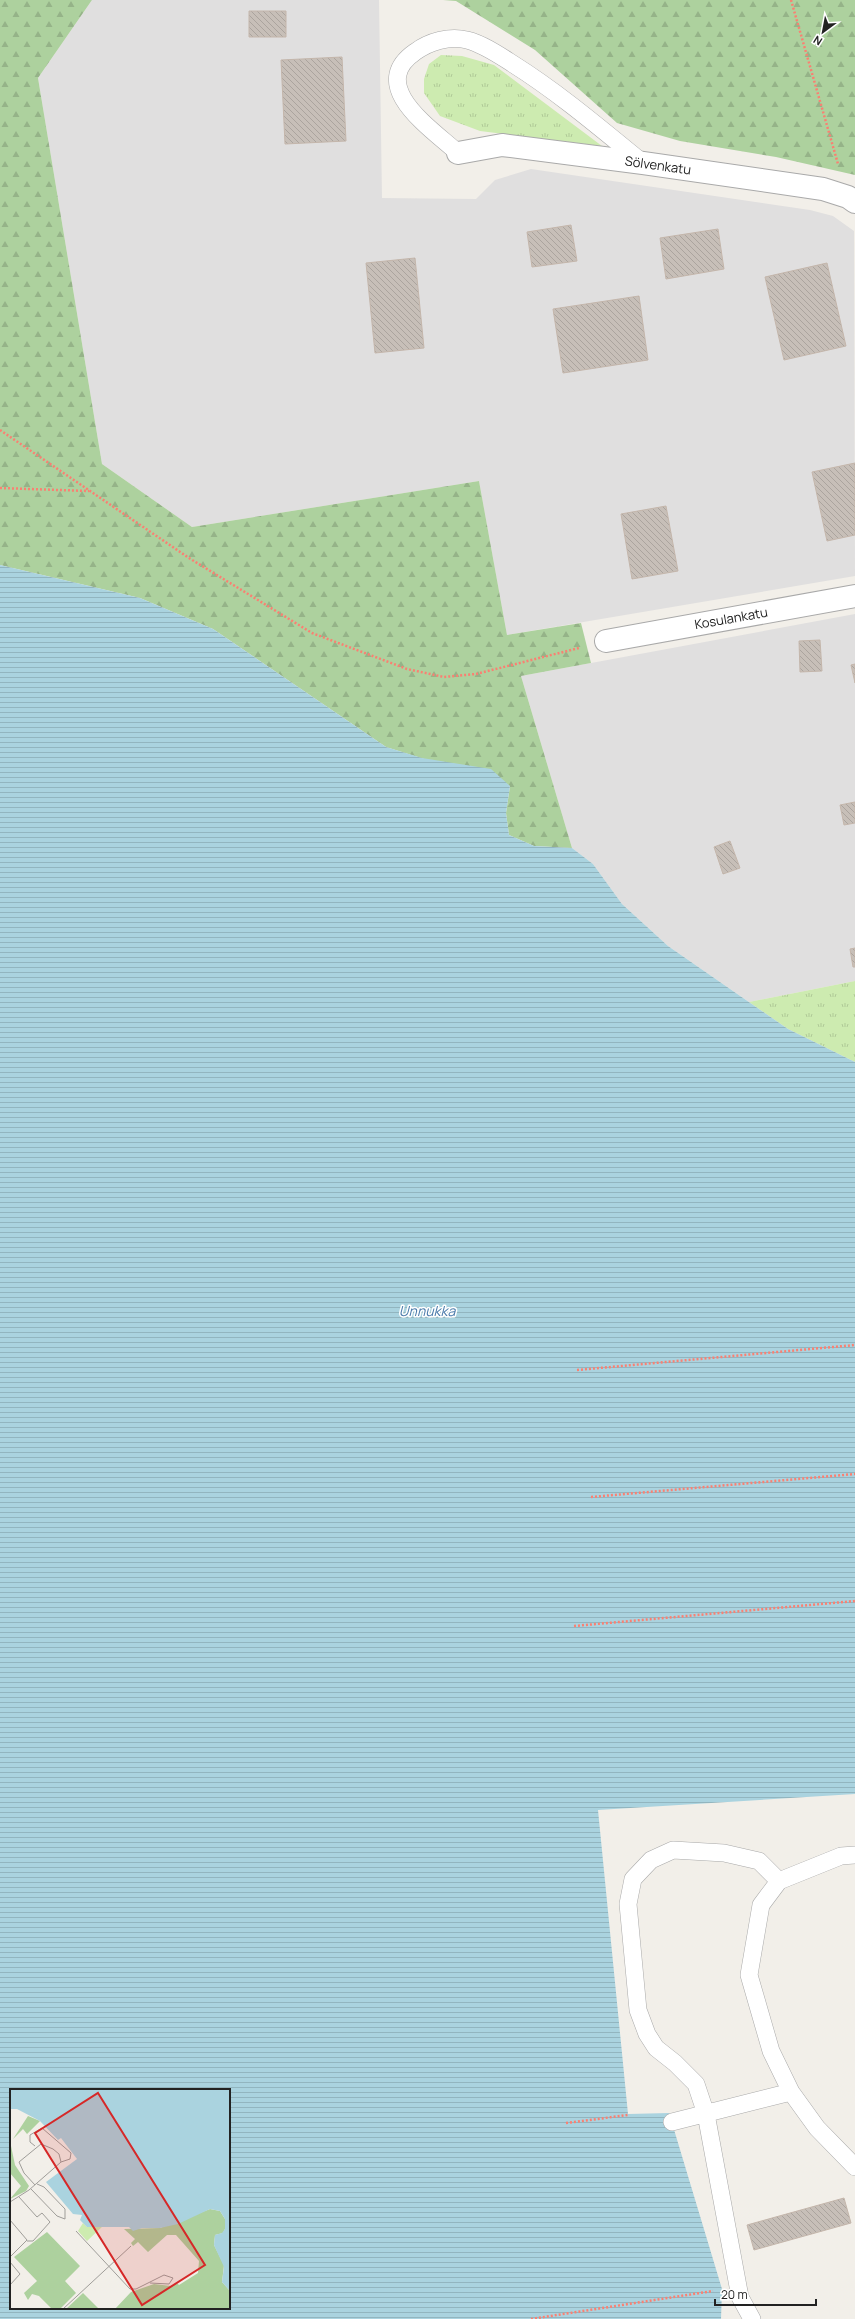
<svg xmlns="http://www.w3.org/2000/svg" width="855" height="2319" viewBox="0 0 855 2319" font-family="Manrope,sans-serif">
  <defs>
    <pattern id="grass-tufts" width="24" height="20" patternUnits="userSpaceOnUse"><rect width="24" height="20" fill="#cdebb0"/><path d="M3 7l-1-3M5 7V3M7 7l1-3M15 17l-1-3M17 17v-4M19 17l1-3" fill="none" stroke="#b0c997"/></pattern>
    <pattern id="forest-firs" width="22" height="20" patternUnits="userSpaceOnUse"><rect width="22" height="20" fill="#add19e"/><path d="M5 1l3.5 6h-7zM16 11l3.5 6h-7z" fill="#95b388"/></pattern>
    <pattern id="water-rules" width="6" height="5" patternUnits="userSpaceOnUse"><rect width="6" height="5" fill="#aad3df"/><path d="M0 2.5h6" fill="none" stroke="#92b5bf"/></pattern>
    <pattern id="building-back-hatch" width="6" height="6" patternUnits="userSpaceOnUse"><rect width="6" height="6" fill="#c7bfb8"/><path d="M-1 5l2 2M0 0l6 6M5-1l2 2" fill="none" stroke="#aba49e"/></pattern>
  </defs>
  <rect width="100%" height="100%" fill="#f2efe9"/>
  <path fill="#e0dfdf" d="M92 0H379L382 198 476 199 495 180 531 169 810 210 833 216 854 231 855 576 507 635 479 481 192 527 102 464 38 78Z
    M855 614V981L749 1002 668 946 622 904 593 864 572 848 521 676Z"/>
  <path fill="url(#grass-tufts)" d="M441 55 462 56 494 65 602 146 480 131 440 116 424 93V79L429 64Z
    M855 981V1062L788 1029 749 1002Z"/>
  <path fill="url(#forest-firs)" d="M0 0H92L38 78 102 464 192 527 479 481 507 635 581 623 591 663 521 676 572 848 534 846 509 835 506 813 510 786 386 747 213 629 140 598 0 565Z
    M443 0H855V175L776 157 680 141 617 123 535 50 456 1Z"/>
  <path fill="url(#water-rules)" fill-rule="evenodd" d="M0 565 140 598 213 629 386 747 422 758 491 769 510 786 506 813 509 835 534 846 572 848 593 864 622 904 668 946 788 1029 855 1062V1794L598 1810 628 2114 669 2113 722 2289 721 2319H0ZM11 2090H229V2308H11Z"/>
  <path fill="url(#building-back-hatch)" stroke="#c4b6ab" d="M249 11H286V37H249Z
    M342 57 346 141 285 144 281 60Z
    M571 225 577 261 532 267 527 232Z
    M718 229 724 269 666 279 660 238Z
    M415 258 424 348 375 353 366 263Z
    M827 263 846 346 784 360 765 277Z
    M639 296 648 360 563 373 553 309Z
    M855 463V535L827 541 812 472Z
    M666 506 678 571 632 579 621 514Z
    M820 640 822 671 800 672 799 641Z
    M855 664V683L851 665Z
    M855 802V823L844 825 840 805Z
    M730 841 740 868 723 874 714 847Z
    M855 948V967H853L850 949Z
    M844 2198 851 2223 754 2250 747 2225Z"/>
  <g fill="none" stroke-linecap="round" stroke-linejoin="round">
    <defs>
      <path id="lane" d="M458 153C432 129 366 86 415 52 430 41 449 36 467 40 483 44 499 55 513 64 559 93 600 128 643 163
        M855 1855 841 1856 779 1881 761 1905 749 1975 771 2051 791 2092 817 2128 855 2167
        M672 2122 791 2092
        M752 2319 740 2297 706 2114 696 2084 675 2063 656 2048 647 2034 638 2010 628 1904 633 1879 651 1860 673 1850 724 1853 759 1861 779 1881"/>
      <path id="street" d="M458 153 502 145 643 163 823 189 848 197 855 202
        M606 641 855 596"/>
    </defs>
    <use href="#lane" stroke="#a9a9a9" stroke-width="18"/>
    <use href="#street" stroke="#a9a9a9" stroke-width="24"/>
    <path stroke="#fa8072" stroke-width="2.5" stroke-dasharray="2 2" stroke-linecap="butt" d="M791 0 838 164
      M0 430 189 558 312 633 407 669 444 677 476 674 579 648
      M0 488 89 491
      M577 1370 855 1345
      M591 1497 855 1474
      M574 1626 855 1601
      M566 2123 628 2115
      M531 2319 713 2291"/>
    <use href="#lane" stroke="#fff" stroke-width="17"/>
    <use href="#street" stroke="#fff" stroke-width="22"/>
  </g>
  <g text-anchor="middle" stroke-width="3" stroke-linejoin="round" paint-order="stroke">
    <g font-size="13" fill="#222" stroke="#fff">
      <text transform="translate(658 165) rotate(8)" y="5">Sölvenkatu</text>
      <text transform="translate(731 618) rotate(-10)" y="5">Kosulankatu</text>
    </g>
    <g font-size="14" font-style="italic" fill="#4a7aab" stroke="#fff">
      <text x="427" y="1316">Unnukka</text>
    </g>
  </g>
  <g transform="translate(10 2089)">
    <rect width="220" height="220" fill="#f2efe9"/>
    <path d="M73 134 77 138 93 137 77 152 68 142Z" fill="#cdebb0"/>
    <path d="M18 27 30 32 17 45 13 40 3 50ZM0 52 5 76 19 97 16 102 0 110 11 97 0 84ZM200 120 210 122 215 130V140L213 144 205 146 204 156 214 176 212 193 220 202V220H105L121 203 144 195 161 197 167 194 169 196 188 184 189 172 166 146H157L138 163 128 153 123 157 121 154 125 150 114 140 150 139ZM37 143 70 177 55 192 66 204 50 220H42L29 207 22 205 18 211 14 204 27 192 4 168ZM73 204 89 220H56Z" fill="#add19e"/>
    <path d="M0 0H220V202L212 193 214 178 204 156 205 146 212 144 215 140V130L210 122 200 120 168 135 150 139H132L123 142 119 138H77L70 131 72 126 63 125 36 93 67 70 51 49 48 51 30 32 7 20H0Z" fill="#aad3df"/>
    <path fill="none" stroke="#9f9d99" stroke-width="1" d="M25 57 20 53V46L32 39 61 64 60 70 51 73M21 100 47 127 55 130V120L34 98 27 95M9 108 27 128 32 124 40 133 23 152H17M0 113 19 101 51 73 49 65 43 60 31 55 9 73 14 84 25 96M0 131 17 151 0 168M66 142 120 200H126L154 186 163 189 159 195 140 194M0 173 10 185 0 196M53 220 121 157"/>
    <path fill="#d62828" fill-opacity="0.15" stroke="#d62828" stroke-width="2" d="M88 4 195 176 132 216 25 44Z"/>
    <rect width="220" height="220" fill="none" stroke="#222" stroke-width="2"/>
  </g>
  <g transform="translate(823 32) rotate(212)" stroke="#ffffff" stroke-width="3" paint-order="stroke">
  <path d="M0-3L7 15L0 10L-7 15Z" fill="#222222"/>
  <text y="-6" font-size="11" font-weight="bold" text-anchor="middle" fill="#222222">N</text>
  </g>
  <path d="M715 2299v6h101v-6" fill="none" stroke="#222222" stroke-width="2"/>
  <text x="721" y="2299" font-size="12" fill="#222222" stroke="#ffffff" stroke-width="3" paint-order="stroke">20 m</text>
</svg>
